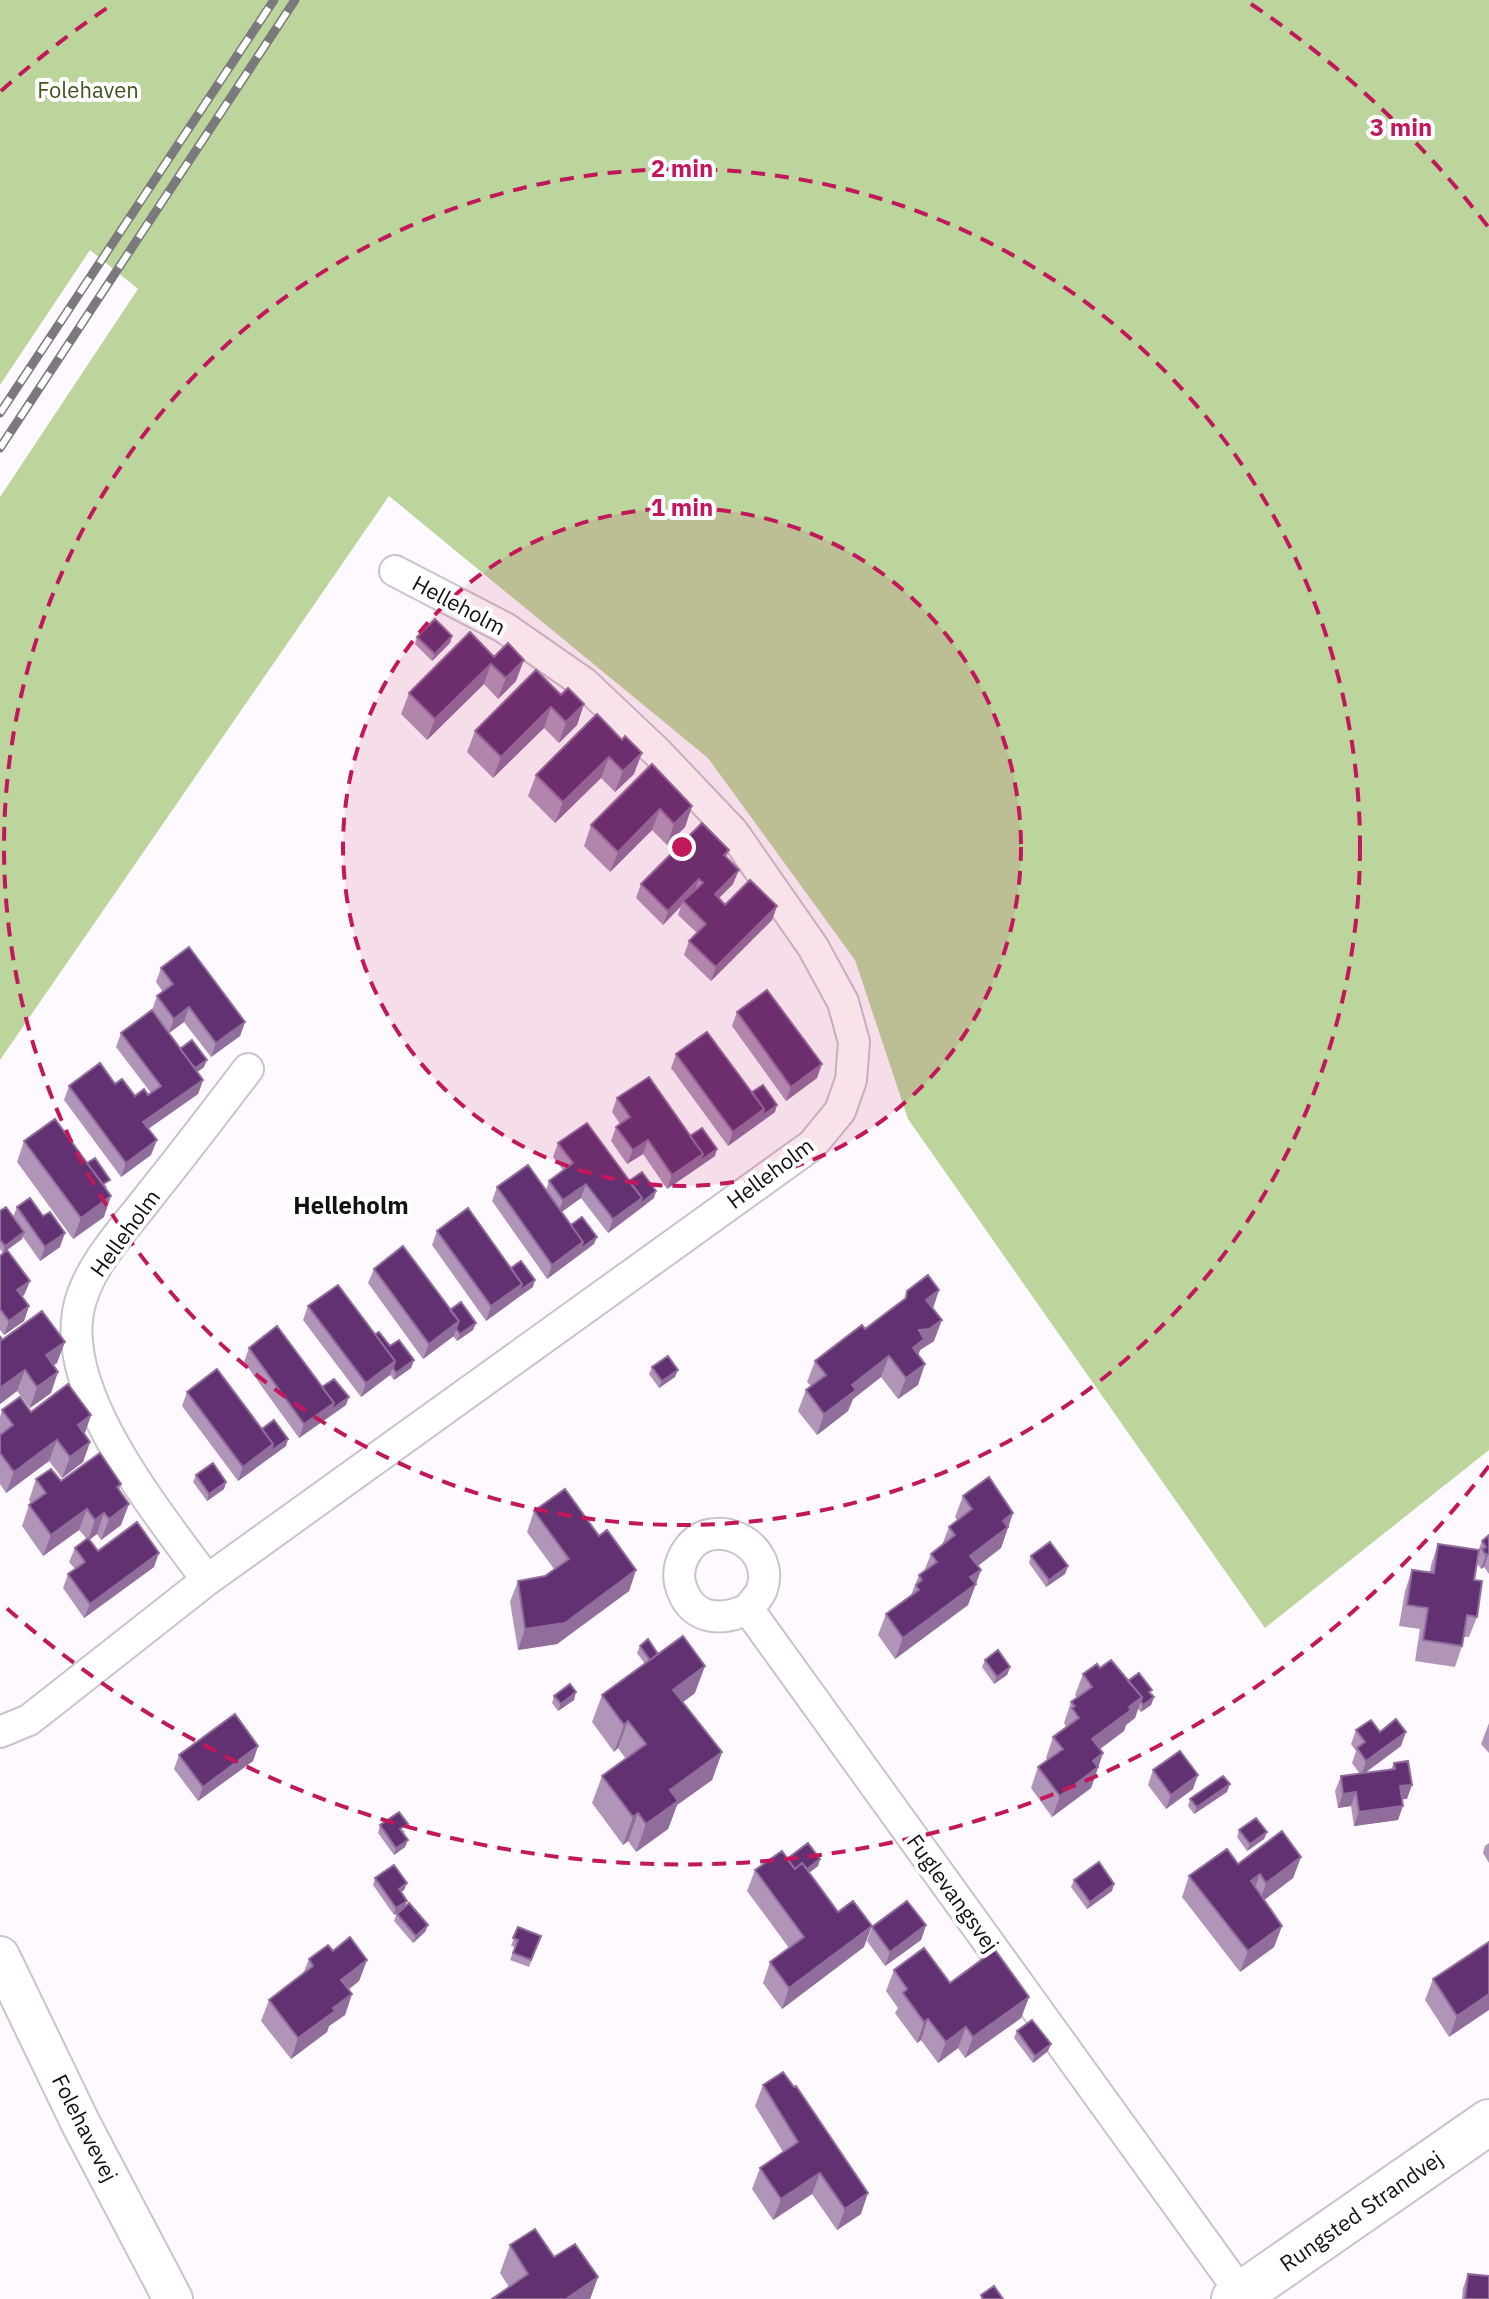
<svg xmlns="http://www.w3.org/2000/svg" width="1489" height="2299" viewBox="0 0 1489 2299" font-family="'IBM Plex Sans',sans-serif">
  <rect width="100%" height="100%" fill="#fdf9fe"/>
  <path fill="#bbd59c" d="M0 0H1489V1450L1265 1628 908 1119 855 960 708 758 389 496 0 1060V497L138 289 90 250 0 385Z"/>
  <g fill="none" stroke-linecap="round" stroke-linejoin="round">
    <defs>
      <path id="minor" d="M207 1580C159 1514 63 1398 78 1312 86 1267 124 1230 151 1194 184 1153 216 1111 248 1069
        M748 1609C752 1603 760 1596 762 1589 777 1543 709 1511 685 1554 680 1563 678 1573 680 1583 689 1619 719 1623 748 1609L1242 2294
        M0 1732 29 1720 207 1580 812 1145 840 1111 851 1080 854 1042 843 1002 813 947 733 832 657 752 584 683 505 628 395 571"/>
      <path id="tertiary" d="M0 1956 81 2124 173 2299"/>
      <path id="secondary" d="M1234 2299 1489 2122"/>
    </defs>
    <use href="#minor" stroke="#cac2cd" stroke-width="34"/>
    <use href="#tertiary" stroke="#cac2cd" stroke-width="42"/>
    <use href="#secondary" stroke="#cac2cd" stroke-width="48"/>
    <use href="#minor" stroke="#fff" stroke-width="30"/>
    <use href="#tertiary" stroke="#fff" stroke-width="38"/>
    <use href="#secondary" stroke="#fff" stroke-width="44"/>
    <defs>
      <path id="rail" d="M0 413 274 0
        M0 448 295 0"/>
    </defs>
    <use href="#rail" stroke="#7c797d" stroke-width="9"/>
    <use href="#rail" stroke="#fff" stroke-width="6" stroke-dasharray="18" stroke-linecap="butt"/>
  </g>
  <path fill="#b095b8" d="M470 632 516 681 498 699 484 684 427 740 401 714 409 693Z
    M452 636 450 643 432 661 415 644 417 637Z
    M561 695 584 704 577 725 559 743 544 728 493 778 467 752 475 731Z
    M597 714 634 774 615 792 601 778 555 823 528 796 536 775Z
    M652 764 692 806 685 827 667 845 652 830 610 872 584 846 591 825Z
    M729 850 726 858 733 884 719 898 725 905 777 906 772 920 711 981 684 955 689 941 697 933 678 915 681 906 663 925 636 898 641 884Z
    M161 968 245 1022 240 1036 211 1057 184 1022 169 1033 180 1049 204 1067 197 1072 203 1080 198 1094 148 1129 151 1155 121 1177 64 1100 69 1086 115 1084 135 1096 148 1095 151 1093 116 1047 121 1033 152 1010 157 996 163 992 156 982Z
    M737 1012 817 1078 786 1101 732 1026Z
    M676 1054 752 1092 775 1112 728 1146 671 1068Z
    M617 1098 690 1136 715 1156 667 1189 643 1154 627 1164 611 1141 616 1127 620 1124 612 1112Z
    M24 1141 87 1163 107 1187 106 1188 104 1217 73 1239 17 1162Z
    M558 1143 629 1181 654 1198 608 1233 581 1198 562 1212 571 1225 594 1244 547 1279 492 1201 497 1187 546 1190 549 1181 563 1170 553 1157Z
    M17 1207 60 1247 40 1261 23 1237 22 1239 3 1253 0 1249V1211L13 1217Z
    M437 1231 511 1268 533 1287 486 1321 432 1245Z
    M0 1256 30 1281 24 1295 22 1297 29 1306 24 1321 4 1335 0 1330Z
    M374 1269 476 1323 473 1330 457 1341 453 1336 423 1359 368 1283Z
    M939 1290 933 1308 934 1341 920 1350 918 1355V1385L898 1399 881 1377 853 1399 848 1411 817 1435 798 1411 806 1390 811 1386 807 1382 815 1361 865 1329 905 1299 907 1291Z
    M308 1306 375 1334 390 1346 414 1360 411 1368 394 1380 390 1375 361 1397 303 1320Z
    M0 1336 2 1340 57 1363 53 1365 51 1393 30 1408 17 1391 0 1404Z
    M249 1348 322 1387 346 1405 299 1438 244 1362Z
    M652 1367 675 1377 659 1388 649 1374Z
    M187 1392 262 1429 286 1446 238 1481 182 1406Z
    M2 1410 91 1415 84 1434 90 1442 83 1462 62 1478 49 1461 6 1493 0 1484V1417Z
    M196 1475 226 1482 224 1489 207 1501 193 1482Z
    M36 1479 121 1484 119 1490 121 1525 101 1540 97 1534 89 1539 98 1551 154 1567 84 1618 63 1588 68 1574 75 1569 69 1562 75 1548 87 1539 79 1530 43 1556 22 1526 29 1505 31 1504 29 1500Z
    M963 1496 1013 1513 1001 1548 978 1566 981 1570 968 1605 895 1659 878 1635 886 1614 911 1595 919 1575 924 1571 931 1554 942 1545 949 1527 957 1520 955 1517Z
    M534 1511 599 1536 636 1570 629 1591 557 1644 518 1650 510 1602 518 1581 545 1576 554 1569 527 1532Z
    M1489 1535V1574L1484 1567 1481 1569 1477 1563 1479 1558 1478 1556 1474 1580 1477 1617 1469 1637H1464L1462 1646 1455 1667 1415 1661 1420 1629 1399 1626 1405 1591 1412 1570 1430 1572 1431 1565 1438 1544 1478 1551 1482 1541Z
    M1031 1556 1068 1566 1065 1574 1046 1587 1029 1563Z
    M640 1646 658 1654 695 1693 683 1702 722 1752 712 1780 677 1805 668 1829 636 1852 628 1841 623 1845 592 1803 602 1776 626 1759 618 1748 614 1752 592 1722 602 1695 645 1664 637 1653Z
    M985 1660 1010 1667 1007 1675 994 1684 982 1667Z
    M1100 1668 1128 1681 1151 1694 1154 1697 1151 1705 1141 1712 1138 1709 1135 1718 1126 1725 1124 1731 1100 1749 1103 1753 1091 1788 1052 1817 1031 1788 1038 1767 1047 1760 1046 1758 1053 1737 1065 1728 1066 1726 1064 1723 1071 1702 1077 1698 1075 1695 1083 1674Z
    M554 1696 574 1700 558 1711 552 1703Z
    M1489 1723V1753L1481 1744Z
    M1356 1730 1380 1732 1401 1746 1364 1773 1391 1769 1394 1763 1407 1799H1402L1398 1820 1354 1826 1351 1806 1338 1808 1335 1791 1341 1776 1360 1774 1352 1763 1356 1751 1351 1744Z
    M258 1746 253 1761 198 1801 174 1769 179 1755Z
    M1153 1770 1193 1789 1166 1809 1148 1785Z
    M1227 1792 1194 1814 1188 1806 1190 1799Z
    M380 1825 405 1831 403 1833 405 1847 394 1855 378 1833Z
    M1239 1830 1267 1832 1264 1839 1247 1851 1237 1837Z
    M1489 1843V1863L1483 1853 1485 1846Z
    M1301 1857 1293 1878 1264 1900 1282 1926 1274 1947 1240 1972 1182 1897 1189 1876 1238 1864Z
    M787 1859H820L818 1866 809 1873 864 1947 782 2009 763 1983 770 1962 789 1948 747 1891 755 1870Z
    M375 1878 407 1883 404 1890 401 1892 405 1906 428 1925 425 1932 413 1943 394 1921 397 1913 394 1915 373 1885Z
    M1074 1880 1112 1891 1087 1909 1071 1887Z
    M926 1925 921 1940 885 1966 867 1941 872 1927Z
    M518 1927 541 1936 529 1967 510 1960 515 1947 511 1946Z
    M1489 1942 1449 2037 1425 2000 1433 1979Z
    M333 1951 367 1960 359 1981 349 1989 352 1994 345 2015 329 2026 327 2032 291 2059 261 2021 269 2000 303 1974 309 1959Z
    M894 1970 950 1983 1029 1997 1021 2018 965 2058 958 2048 938 2063 921 2040 917 2043 895 2013 898 2008 886 1991Z
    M1017 2031 1051 2044 1048 2051 1033 2063 1014 2038Z
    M763 2085 861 2214 837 2230 812 2194 773 2220 752 2189 760 2168 783 2152 755 2106Z
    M510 2245 554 2257 598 2277 590 2299 509 2287 500 2273Z
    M1468 2274 1489 2299H1462L1463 2288Z"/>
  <path fill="#906d9b" d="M452 636 450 643 432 661 435 654Z
    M524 660 516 681 498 699 506 678Z
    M491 664 484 684 427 740 435 719Z
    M584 704 577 725 559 743 566 722Z
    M551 707 544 728 493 778 501 757Z
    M642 753 634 774 615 792 623 771Z
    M609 757 601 778 555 823 563 802Z
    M692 806 685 827 667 845 674 824Z
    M660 809 652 830 610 872 618 852Z
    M739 870 733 884 709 908 715 894Z
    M699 879 694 893 683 901 681 906 663 925 668 911Z
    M777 906 772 920 711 981 716 967Z
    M189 1007 184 1022 169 1033 174 1019Z
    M245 1022 240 1036 211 1057 216 1043Z
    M207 1060 204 1067 188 1079 190 1071Z
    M822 1064 817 1078 786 1101 791 1087Z
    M203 1080 198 1094 138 1136 143 1122Z
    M777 1105 775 1112 728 1146 733 1132 764 1109Z
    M157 1140 151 1155 121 1177 126 1163Z
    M648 1140 643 1154 627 1164 633 1150Z
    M717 1149 715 1156 667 1189 672 1175 703 1154Z
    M586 1184 581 1198 558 1214 563 1200Z
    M656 1191 654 1198 636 1212 639 1205Z
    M111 1196 104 1217 73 1239 81 1218Z
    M642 1198 636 1212 608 1233 613 1219Z
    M24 1232 22 1239 3 1253 5 1246Z
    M65 1233 60 1247 40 1261 45 1247Z
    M597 1237 594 1244 547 1279 552 1265 583 1242Z
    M535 1280 533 1287 517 1298 519 1291Z
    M30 1281 24 1295 12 1304 17 1290Z
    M522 1284 517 1298 486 1321 491 1306Z
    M939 1290 932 1311 926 1300Z
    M29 1306 24 1321 4 1335 9 1321Z
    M942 1320 934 1341 920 1350 917 1360 905 1369 919 1330Z
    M459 1321 454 1336 423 1359 429 1344Z
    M476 1323 473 1330 457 1341 460 1334Z
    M65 1342 57 1363 39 1376 46 1355Z
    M889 1356 881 1377 853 1399 848 1411 817 1435 824 1414 852 1385Z
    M414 1360 411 1368 394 1380 396 1373Z
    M395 1361 390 1375 361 1397 366 1383Z
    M925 1364 918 1385 898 1399 906 1378Z
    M25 1370 17 1391 0 1404V1388Z
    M678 1370 675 1377 659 1388 662 1381Z
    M58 1372 51 1393 30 1408 37 1387Z
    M349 1397 346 1405 299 1438 304 1424 334 1403Z
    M91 1415 84 1436 78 1425Z
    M288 1439 286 1446 238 1481 243 1467 273 1444Z
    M57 1440 49 1461 6 1493 14 1472Z
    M90 1442 83 1462 62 1478 70 1457Z
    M226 1482 224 1489 207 1501 209 1494Z
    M129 1504 121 1525 101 1540 109 1519Z
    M87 1509 79 1530 43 1556 51 1535Z
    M104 1513 97 1534 88 1541 95 1520Z
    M1013 1513 1001 1548 963 1577 970 1556 1003 1521Z
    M159 1553 154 1567 84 1618 90 1604Z
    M1489 1553 1484 1567 1481 1569 1486 1555Z
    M1068 1566 1065 1574 1046 1587 1049 1580Z
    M636 1570 629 1591 557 1644 518 1650 525 1629Z
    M981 1570 968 1605 895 1659 903 1638 970 1577Z
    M705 1666 695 1693 663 1717 673 1690Z
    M1010 1667 1007 1675 994 1684 997 1677Z
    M576 1692 574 1700 558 1711 561 1704Z
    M1142 1697 1135 1718 1126 1725 1124 1731 1085 1760 1092 1739Z
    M1154 1697 1151 1705 1141 1712 1143 1705Z
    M628 1721 618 1748 614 1752 624 1725Z
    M1406 1732 1401 1746 1361 1776 1366 1761Z
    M258 1746 253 1761 198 1801 203 1787Z
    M722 1752 712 1780 677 1805 668 1829 636 1852 646 1824 670 1790Z
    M1103 1753 1091 1788 1052 1817 1060 1796 1093 1761Z
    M1198 1775 1193 1789 1166 1809 1171 1795Z
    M1230 1784 1227 1792 1194 1814 1197 1807Z
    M1412 1785 1407 1799 1395 1800 1400 1786Z
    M1356 1792 1351 1806 1338 1808 1343 1794Z
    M1403 1806 1398 1820 1354 1826 1359 1812Z
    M638 1813 628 1841 623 1845 633 1817Z
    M1267 1832 1264 1839 1247 1851 1250 1844Z
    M408 1840 405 1847 394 1855 396 1848Z
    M1301 1857 1293 1878 1259 1904 1266 1883Z
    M820 1859 818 1866 788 1888 791 1881Z
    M1260 1874 1252 1895 1251 1881Z
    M407 1883 404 1890 396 1896 399 1889Z
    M1114 1884 1112 1891 1087 1909 1090 1902Z
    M407 1901 404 1908 394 1915 396 1908Z
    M428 1925 425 1932 413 1943 416 1936Z
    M926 1925 921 1940 885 1966 890 1952Z
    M872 1926 864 1947 782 2009 789 1988Z
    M1282 1926 1274 1947 1240 1972 1248 1951Z
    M367 1960 359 1981 334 2001 341 1980Z
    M352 1994 345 2015 329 2026 327 2032 291 2059 298 2038 333 2008Z
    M1489 1994V2010L1449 2037 1457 2016Z
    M1029 1997 1021 2018 965 2058 973 2037Z
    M928 2019 921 2040 917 2043 924 2022Z
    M966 2027 958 2048 938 2063 946 2042Z
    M1051 2044 1048 2051 1033 2063 1035 2056Z
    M820 2173 812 2194 773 2220 781 2199Z
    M868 2193 861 2214 837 2230 845 2209Z
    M598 2277 590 2299H566Z"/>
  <path fill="#623171" stroke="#906d9b" stroke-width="2" d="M435 619 452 636 435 654 417 637Z
    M470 632 494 657 508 643 524 660 506 678 491 664 435 719 409 693Z
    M536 670 561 695 568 688 584 704 566 722 551 707 501 757 475 731Z
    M597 714 622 740 625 736 642 753 623 771 609 757 563 802 536 775Z
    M652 764 692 806 674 824 660 809 618 852 591 825Z
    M702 823 729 850 724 855 739 870 715 894 725 905 750 880 777 906 716 967 689 941 706 924 683 901 703 883 699 879 668 911 641 884Z
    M189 947 245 1022 216 1043 189 1007 174 1019 157 996 173 984 161 968Z
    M767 990 822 1064 791 1087 737 1012Z
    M152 1010 203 1080 143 1122 157 1140 126 1163 69 1086 100 1063 115 1084 122 1079 135 1096 144 1089 148 1095 161 1086 121 1033Z
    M707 1032 764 1109 733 1132 676 1054Z
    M192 1040 207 1060 195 1068 180 1049Z
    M649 1077 703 1154 672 1175 648 1140 633 1150 616 1127 630 1117 617 1098Z
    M763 1085 777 1105 762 1116 764 1109 752 1092Z
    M55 1119 111 1196 81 1218 24 1141Z
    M587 1123 642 1198 613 1219 586 1184 563 1200 549 1181 573 1163 558 1143Z
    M702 1128 717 1149 700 1161 703 1154 690 1136Z
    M95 1158 110 1180 103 1184 87 1163Z
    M528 1165 583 1242 552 1265 497 1187Z
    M642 1172 656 1191 639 1205 642 1198 629 1181Z
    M30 1198 43 1216 50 1212 65 1233 45 1247 17 1207Z
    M6 1207 24 1232 5 1246 0 1239V1211Z
    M468 1208 522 1284 491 1306 437 1231Z
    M582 1217 597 1237 580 1249 583 1242 571 1225Z
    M403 1246 459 1321 429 1344 374 1269Z
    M7 1250 30 1281 17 1290 29 1306 9 1321 0 1309V1256Z
    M521 1261 535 1280 519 1291 522 1284 511 1268Z
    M928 1275 939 1290 926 1300 942 1320 929 1329 919 1330 924 1339 913 1348 925 1364 906 1378 889 1356 852 1385 856 1390 824 1414 806 1390 826 1375 815 1361 862 1325 865 1329 906 1298 907 1291Z
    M338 1285 395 1361 366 1383 308 1306Z
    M461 1302 476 1323 460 1334 456 1329 459 1321 450 1310Z
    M42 1311 65 1342 46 1355 58 1372 37 1387 25 1370 0 1388V1336L2 1340Z
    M277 1326 334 1403 304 1424 249 1348Z
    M379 1332 390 1346 399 1340 414 1360 396 1373 393 1368 395 1361 375 1334Z
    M668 1356 678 1370 662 1381 652 1367Z
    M217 1369 273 1444 243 1467 187 1392Z
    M334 1379 349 1397 331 1410 334 1403 322 1387Z
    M68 1384 91 1415 78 1425 90 1442 70 1457 57 1440 14 1472 0 1453V1435L13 1425 2 1410 20 1397 31 1412Z
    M274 1420 288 1439 271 1451 273 1444 262 1429Z
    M100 1453 121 1484 117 1487 129 1504 109 1519 104 1513 95 1520 87 1509 51 1535 29 1505 46 1493 36 1479 51 1469 61 1481Z
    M213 1463 226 1482 209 1494 196 1475Z
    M989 1477 1013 1513 1003 1521 1008 1527 970 1556 981 1570 970 1577 976 1584 903 1638 886 1614 919 1590 916 1585 922 1580 919 1575 937 1562 931 1554 955 1535 949 1527 972 1509 963 1496Z
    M565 1489 599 1536 607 1530 636 1570 565 1623 525 1629 518 1581 545 1576 569 1559 534 1511Z
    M137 1522 159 1553 90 1604 68 1574 85 1562 75 1548 88 1538 98 1551Z
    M1489 1535V1553L1486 1555 1482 1549 1486 1547 1482 1541Z
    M1050 1542 1068 1566 1049 1580 1031 1556Z
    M1438 1544 1479 1550 1474 1580 1482 1581 1477 1617 1467 1615 1462 1646 1423 1640 1428 1608 1407 1605 1412 1570 1434 1573Z
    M683 1636 705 1666 673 1690 722 1752 670 1790 678 1801 646 1824 638 1813 633 1817 602 1776 646 1744 628 1721 624 1725 602 1695Z
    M648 1639 658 1654 650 1660 640 1646Z
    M998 1650 1010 1667 997 1677 985 1660Z
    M1111 1660 1142 1697 1129 1707 1131 1710 1092 1739 1103 1753 1093 1761 1098 1767 1060 1796 1038 1767 1063 1749 1053 1737 1079 1718 1072 1708 1075 1706 1071 1702 1092 1687 1083 1674 1097 1664 1100 1668Z
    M1139 1673 1152 1690 1149 1692 1154 1697 1143 1705 1141 1702 1142 1697 1128 1681Z
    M570 1684 576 1692 561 1704 554 1696Z
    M235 1714 258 1746 203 1787 179 1755Z
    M1396 1719 1406 1732 1366 1761 1357 1748 1365 1742 1356 1730 1371 1720 1380 1732Z
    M1180 1751 1198 1775 1171 1795 1153 1770Z
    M1408 1761 1412 1785 1400 1786 1403 1806 1359 1812 1356 1792 1343 1794 1341 1776 1395 1769 1394 1763Z
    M1223 1776 1230 1784 1197 1807 1190 1799Z
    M399 1812 408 1824 400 1829 408 1840 396 1848 380 1825Z
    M1256 1818 1267 1832 1250 1844 1239 1830Z
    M1282 1831 1301 1857 1266 1883 1260 1874 1251 1881 1282 1926 1248 1951 1189 1876 1227 1849 1238 1864Z
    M808 1843 820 1859 807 1869 802 1863 795 1869 787 1859Z
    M782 1851 795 1869 802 1863 838 1912 853 1901 872 1926 789 1988 770 1962 804 1937 755 1870Z
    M1099 1862 1114 1884 1090 1902 1074 1880Z
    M394 1865 407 1883 399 1889 407 1901 396 1908 375 1878Z
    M907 1901 926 1925 890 1952 872 1927Z
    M409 1903 428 1925 416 1936 397 1914Z
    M518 1927 541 1936 531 1960 513 1953 518 1940 513 1938Z
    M350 1937 367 1960 341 1980 352 1994 333 2008 335 2011 298 2038 269 2000 313 1966 309 1959 328 1945 333 1951Z
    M1489 1942V1994L1457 2016 1433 1979Z
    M924 1948 950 1983 995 1950 1029 1997 973 2037 966 2027 946 2042 928 2019 924 2022 903 1993 907 1989 894 1970Z
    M1032 2020 1051 2044 1035 2056 1017 2031Z
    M783 2072 794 2087 796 2086 868 2193 845 2209 820 2173 781 2199 760 2168 798 2142 763 2085Z
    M535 2229 554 2257 575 2244 598 2277 566 2299H492L528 2274 510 2245Z
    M1468 2274 1489 2276V2299H1465Z
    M994 2286 1003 2299H983L981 2295Z"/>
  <circle cx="682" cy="847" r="339" fill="#c2185b" fill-opacity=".12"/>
  <g fill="none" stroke="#c2185b" stroke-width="4" stroke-dasharray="14 10">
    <circle cx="682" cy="847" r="339"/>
    <circle cx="682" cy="847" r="678"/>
    <path d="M1489 1466A1017 1017 0 0 1 1 1603M1 91A1017 1017 0 0 1 113 4M1251 4A1017 1017 0 0 1 1489 228"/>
  </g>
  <g text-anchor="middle" stroke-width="8" stroke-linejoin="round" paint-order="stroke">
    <g font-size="22" fill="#3f561c" stroke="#fff">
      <text x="88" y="98">Folehaven</text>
    </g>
    <g font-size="22" fill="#141115" stroke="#fff">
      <text transform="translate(459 605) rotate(28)" y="8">Helleholm</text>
      <text transform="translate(770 1173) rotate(-37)" y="8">Helleholm</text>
      <text transform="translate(125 1233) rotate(-54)" y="8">Helleholm</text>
      <text transform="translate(953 1893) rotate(54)" y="8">Fuglevangsvej</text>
      <text transform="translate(85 2128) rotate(63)" y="8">Folehavevej</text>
      <text transform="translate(1361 2211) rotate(-35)" y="8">Rungsted Strandvej</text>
    </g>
    <g font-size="24" font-weight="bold" fill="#141115" stroke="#fff">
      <text x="351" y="1214">Helleholm</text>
    </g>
  </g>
  <circle cx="682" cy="847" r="12" fill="#c2185b" stroke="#fff" stroke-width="4"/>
  <g font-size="24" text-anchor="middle" font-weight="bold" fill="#c2185b" stroke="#fff" stroke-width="8" stroke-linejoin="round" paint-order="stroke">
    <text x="1401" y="136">3 min</text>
    <text x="682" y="177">2 min</text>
    <text x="682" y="516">1 min</text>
  </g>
</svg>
